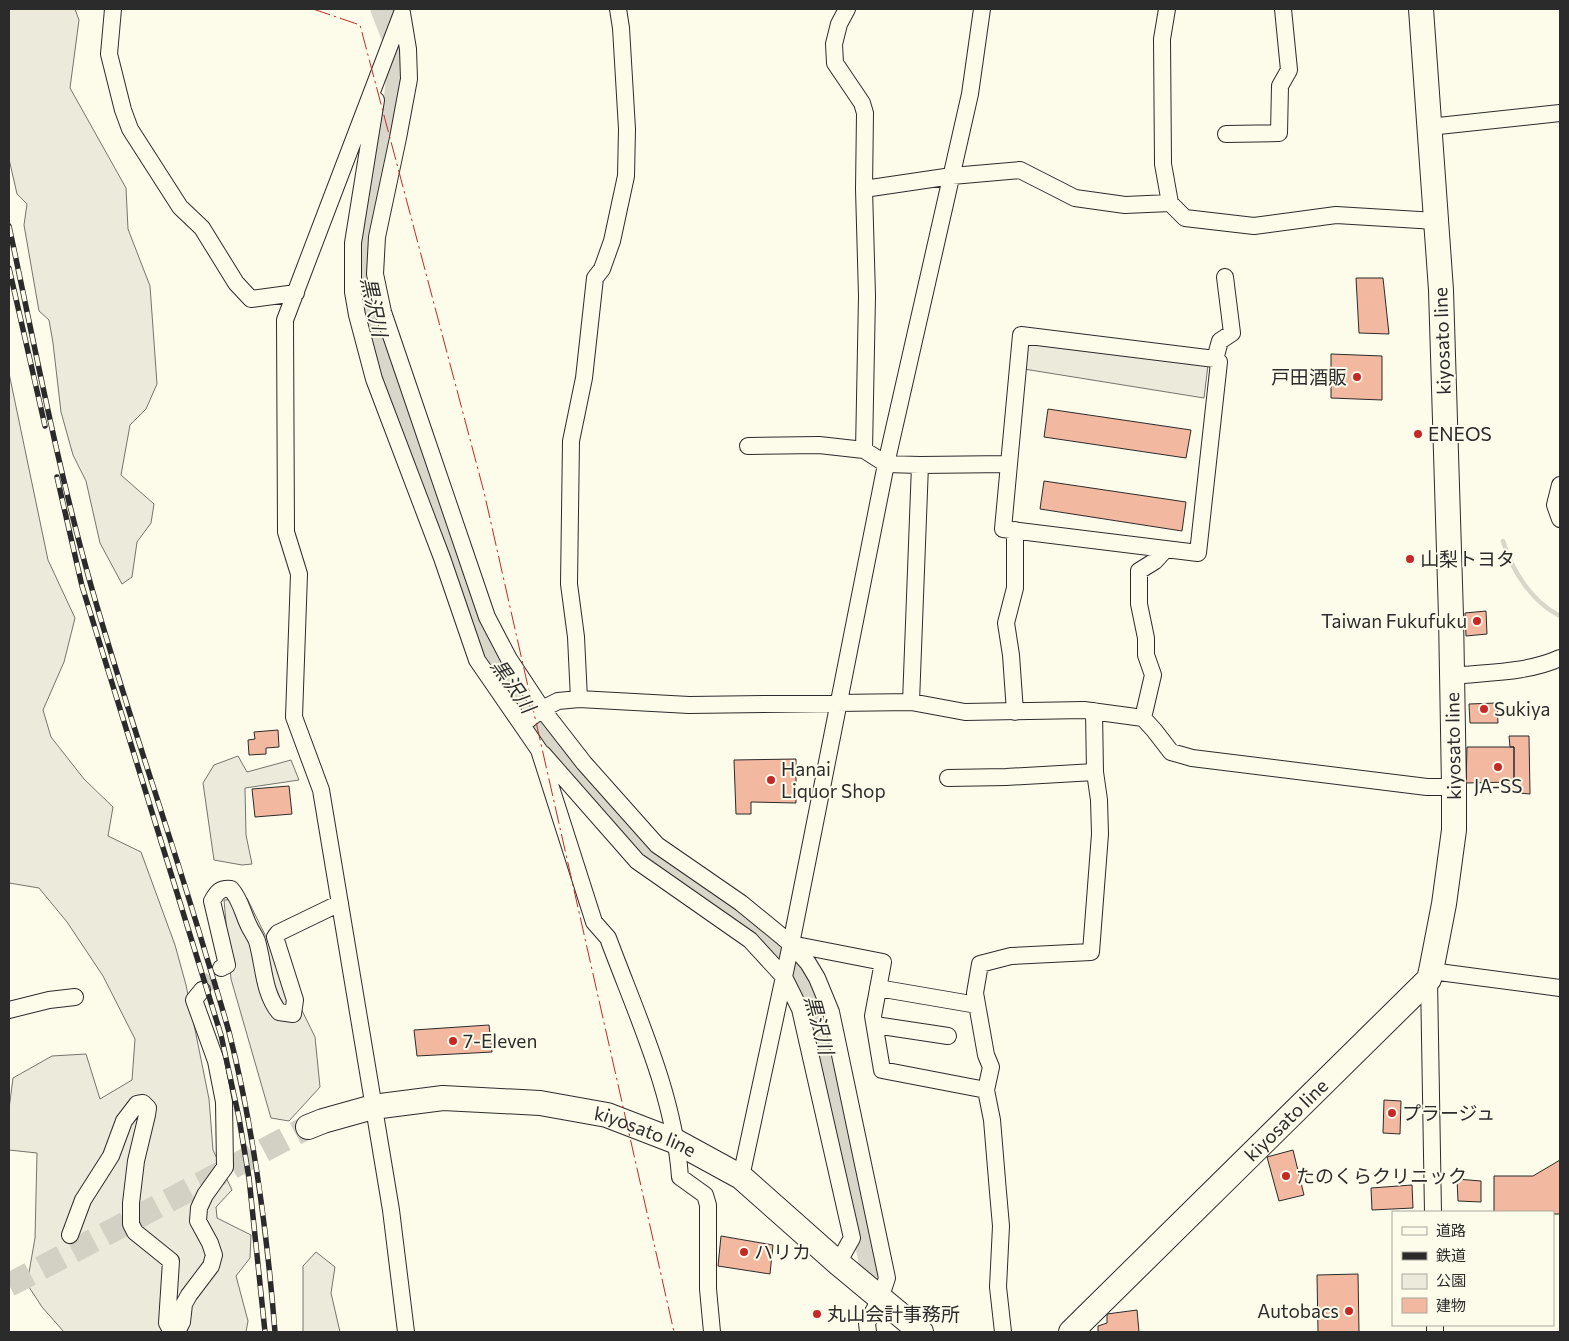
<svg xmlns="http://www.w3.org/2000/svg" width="1569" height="1341" viewBox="0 0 1569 1341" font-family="Commissioner,'Noto Sans JP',sans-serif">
  <rect width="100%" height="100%" fill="#fdfbea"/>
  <path fill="#ecebdb" stroke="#74746e" d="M9 9H75L79 20 70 88 126 188 128 229 150 286 157 384 146 409 130 425 121 475 154 504 151 523 137 542 132 577 122 584 100 543 86 481 73 455 61 412 53 343 49 320 39 311 24 225 27 204 17 194 9 159Z
    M9 373 48 560 75 618 64 662 43 710 51 737 84 779 113 807 108 836 141 852 175 945 186 985 209 1099 213 1150 232 1190 216 1207 217 1218 251 1235 250 1258 236 1276 248 1321 246 1332H64L42 1307 27 1284 35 1238 37 1153 9 1150V1109L13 1078 52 1056 86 1054 100 1099 132 1080 135 1039 103 976 67 922 39 888 9 883Z
    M238 756 247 772 291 760 299 780 245 788 246 835 252 864 242 865 214 860 203 783 214 765Z
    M247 898 315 1037 320 1087 289 1121 271 1118 231 979 224 900Z
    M316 1252 335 1267 331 1293 340 1332H303V1266Z"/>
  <path fill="#eceadb" stroke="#74746e" d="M1027 341 1208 365 1204 398 1024 369Z"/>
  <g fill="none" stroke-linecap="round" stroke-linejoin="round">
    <path stroke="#d8d7c9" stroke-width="4.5" d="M1503 541C1512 571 1532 602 1560 616"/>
    <path stroke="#d8d7c9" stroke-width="25" d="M383 9 401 55 395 111 381 174 369 243 365 273 371 313 406 408 491 655 524 704 567 758 628 828 661 861 765 938 808 984 823 1029 872 1266"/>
  </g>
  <path fill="#f2b8a0" stroke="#2b2b2b" d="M1356 278H1383L1389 334 1359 333Z
    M1331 354 1382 356V400L1331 398Z
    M1048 409 1191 430 1186 458 1044 437Z
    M1044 481 1186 502 1182 531 1040 509Z
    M1486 611 1487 634 1466 636 1465 613Z
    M1497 703 1498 723H1470L1469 704Z
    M278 730 279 747 266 748V754L249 755 248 740 255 739 254 732Z
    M1509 736H1529L1530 794 1509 792 1508 783 1514 782V747H1510Z
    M1467 747H1514V782L1466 783Z
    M796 759V803L751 802V814H736L734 760Z
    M289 786 292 814 255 817 252 789Z
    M489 1025 492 1052 417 1056 414 1030Z
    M1384 1100 1401 1101 1400 1134 1383 1133Z
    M1293 1150 1304 1195 1279 1201 1267 1157Z
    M1560 1160V1214H1553V1212H1494V1176H1533Z
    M1457 1179 1481 1181V1202L1458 1201Z
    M1412 1185 1413 1208 1372 1210 1371 1188Z
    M721 1236 773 1245 770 1274 718 1266Z
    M1358 1274 1359 1332H1318L1317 1275Z
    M1137 1310 1139 1332H1098V1326L1107 1323V1314Z"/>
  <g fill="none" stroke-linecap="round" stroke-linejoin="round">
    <path stroke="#d3d1c4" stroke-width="16" stroke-dasharray="16 8" stroke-linecap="butt" d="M202 990 221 968"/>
    <path stroke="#d3d1c4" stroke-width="24" stroke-dasharray="24 12" stroke-linecap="butt" d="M9 1285 308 1127"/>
    <defs>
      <path id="minor" d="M113 9 109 54 123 110 130 129 180 207 202 228 236 283 251 299 296 293
        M847 9 839 24 834 44 835 63 862 103 865 113 864 189 867 296 864 450 886 464 920 465 911 702 965 712 1084 710 1143 718 1154 730 1171 752 1192 758 1427 787H1454
        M1167 9 1162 39 1163 164 1170 203
        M402 13 408 49 409 79 398 138 377 237 375 274 383 312 487 617 509 659 542 709 584 763 657 845 741 903 791 944 808 963 817 978 831 1012 887 1278 880 1299 867 1323 868 1332
        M402 13 285 320 286 532 299 574 294 717 321 790 391 1210 406 1332
        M376 100 353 243V292L357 315 374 379 442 558 477 660 539 750 594 922 608 938C637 1016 674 1094 680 1177L705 1195 708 1205V1289L712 1332
        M1429 127 1560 113
        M1226 134 1279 133 1280 86 1289 70 1283 9
        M864 189 952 176 1020 170 1075 198 1125 205 1170 203 1185 218 1254 226 1336 215 1436 221
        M748 446 819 445 864 450
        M1009 464 1021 335 1215 359
        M920 465 1009 464 1003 529 1198 553 1219 362 1215 359 1220 341 1232 333 1225 277
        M1560 485 1555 505 1560 519
        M1452 676C1488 672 1527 673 1560 658
        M579 699 576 637 569 584 571 441 584 378 595 278 602 269 612 241 626 176 627 129 621 28 618 9
        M1015 712 1011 655 1006 623 1015 588V530
        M1143 718 1153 675 1146 655V638L1139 604V571L1155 561 1165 550
        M523 724 542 709 558 701 579 699 689 705 911 702
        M543 754 637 861 750 940 784 977 800 1009 852 1238 838 1263
        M948 778 1006 777 1095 772
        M791 944 883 962 873 1016 882 1070 986 1090
        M221 968 227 965 212 901C217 892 220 888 231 889 241 900 243 915 250 928 252 932 255 936 257 941 264 965 263 992 279 1012L293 1014 295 1000 275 937 278 933 340 903
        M1431 971 1560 988
        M1429 979 1433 1212
        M878 988 977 1005
        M9 1010 49 1000 75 997
        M875 1025 948 1036
        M741 1177 791 944 886 464 970 94 982 9
        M70 1235 83 1200 111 1156 124 1121 137 1104 143 1103 148 1108 147 1115 136 1161 131 1203V1224L135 1232 171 1261 167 1323 171 1330 179 1328 182 1322 184 1304 189 1295 211 1266 214 1255 210 1243 198 1221 199 1208 205 1195 225 1167 224 1102 216 1061 194 1000 202 990
        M1435 1325V1332
        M1003 1332 998 1287 1001 1226 998 1192 992 1120 986 1090 991 1067 986 1055 975 993 980 964 1011 956 1091 952 1100 834 1099 800 1095 772 1094 711"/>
      <g id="highway">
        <path id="s1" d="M308 1127 323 1121 373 1107 443 1098 540 1103 607 1115 677 1142 741 1177 838 1263 921 1332"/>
        <path id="s2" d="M1071 1332 1429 979 1431 971 1444 904 1454 830V787L1451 616 1441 290 1421 9"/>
      </g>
    </defs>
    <use href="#minor" stroke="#2b2b2b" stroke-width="18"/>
    <use href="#highway" stroke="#2b2b2b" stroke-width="26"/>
    <use href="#minor" stroke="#fdfbea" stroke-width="16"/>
    <use href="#highway" stroke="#fdfbea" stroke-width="24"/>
    <defs>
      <path id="rail" d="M9 226C35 347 58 470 92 589 127 712 170 833 206 955 214 981 222 1007 229 1032 254 1130 267 1232 275 1332
        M9 268 45 426
        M57 477 82 586 221 1035 239 1118 249 1178 265 1332"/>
    </defs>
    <use href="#rail" stroke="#2b2b2b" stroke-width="5.5"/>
    <use href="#rail" stroke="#fdfbea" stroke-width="4" stroke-dasharray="11" stroke-linecap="butt"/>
    <path stroke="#c62828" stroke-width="1" stroke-dasharray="18 4 2.5 4" stroke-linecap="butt" d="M313 9 360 25 484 492 674 1332"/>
  </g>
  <g fill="#c62828" stroke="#fdfbea" stroke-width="2">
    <circle cx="1357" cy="377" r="5"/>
    <circle cx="1418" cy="434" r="5"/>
    <circle cx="1410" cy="559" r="5"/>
    <circle cx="1477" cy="621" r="5"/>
    <circle cx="1484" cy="709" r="5"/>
    <circle cx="1498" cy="767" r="5"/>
    <circle cx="771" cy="780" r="5"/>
    <circle cx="453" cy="1041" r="5"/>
    <circle cx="1392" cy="1113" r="5"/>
    <circle cx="1286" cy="1176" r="5"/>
    <circle cx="744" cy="1252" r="5"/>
    <circle cx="1349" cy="1311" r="5"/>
    <circle cx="817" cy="1314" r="5"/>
  </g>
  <g text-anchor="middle" stroke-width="4" stroke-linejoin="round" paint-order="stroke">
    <g font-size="19" fill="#2b2b2b" stroke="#fdfbea">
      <text transform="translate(1442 341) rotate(-92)" y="7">kiyosato line</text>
      <text transform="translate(1453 746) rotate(-91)" y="7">kiyosato line</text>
      <text dy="7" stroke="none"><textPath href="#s2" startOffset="302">kiyosato line</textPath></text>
      <text dy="7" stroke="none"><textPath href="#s1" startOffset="345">kiyosato line</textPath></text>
    </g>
    <g font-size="19" fill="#2b2b2b" stroke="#fdfbea" text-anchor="start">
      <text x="1347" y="384" text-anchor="end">戸田酒販</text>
      <text x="1428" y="441">ENEOS</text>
      <text x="1420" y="566">山梨トヨタ</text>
      <text x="1467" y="628" text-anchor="end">Taiwan Fukufuku</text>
      <text x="1494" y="716">Sukiya</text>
      <text x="781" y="776">Hanai<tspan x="781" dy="22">Liquor Shop</tspan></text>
      <text x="1498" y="793" text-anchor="middle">JA-SS</text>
      <text x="463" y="1048">7-Eleven</text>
      <text x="1402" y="1120">プラージュ</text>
      <text x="1296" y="1183">たのくらクリニック</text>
      <text x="754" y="1259">ハリカ</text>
      <text x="1339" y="1318" text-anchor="end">Autobacs</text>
      <text x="827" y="1321">丸山会計事務所</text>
    </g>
    <g font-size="20" font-style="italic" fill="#2b2b2b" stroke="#fdfbea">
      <text transform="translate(374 307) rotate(78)" y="7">黒沢川</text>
      <text transform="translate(513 686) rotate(55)" y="7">黒沢川</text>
      <text transform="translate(819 1025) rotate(75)" y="7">黒沢川</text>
    </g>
  </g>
  <rect width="1569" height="1341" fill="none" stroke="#2b2b2b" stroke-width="20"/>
  <rect x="1392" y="1211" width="162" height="115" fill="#fdfbea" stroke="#a9a89e"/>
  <rect x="1402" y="1227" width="25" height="8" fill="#fdfbea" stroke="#a9a89e"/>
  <text x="1436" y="1236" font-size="15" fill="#2b2b2b">道路</text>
  <rect x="1402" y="1252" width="25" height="8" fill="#2b2b2b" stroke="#a9a89e"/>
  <text x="1436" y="1261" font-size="15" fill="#2b2b2b">鉄道</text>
  <rect x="1402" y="1274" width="25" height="15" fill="#ecebdb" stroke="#a9a89e"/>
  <text x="1436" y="1286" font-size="15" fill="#2b2b2b">公園</text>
  <rect x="1402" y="1298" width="25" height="15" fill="#f2b8a0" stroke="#a9a89e"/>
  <text x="1436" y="1311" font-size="15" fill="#2b2b2b">建物</text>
</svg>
